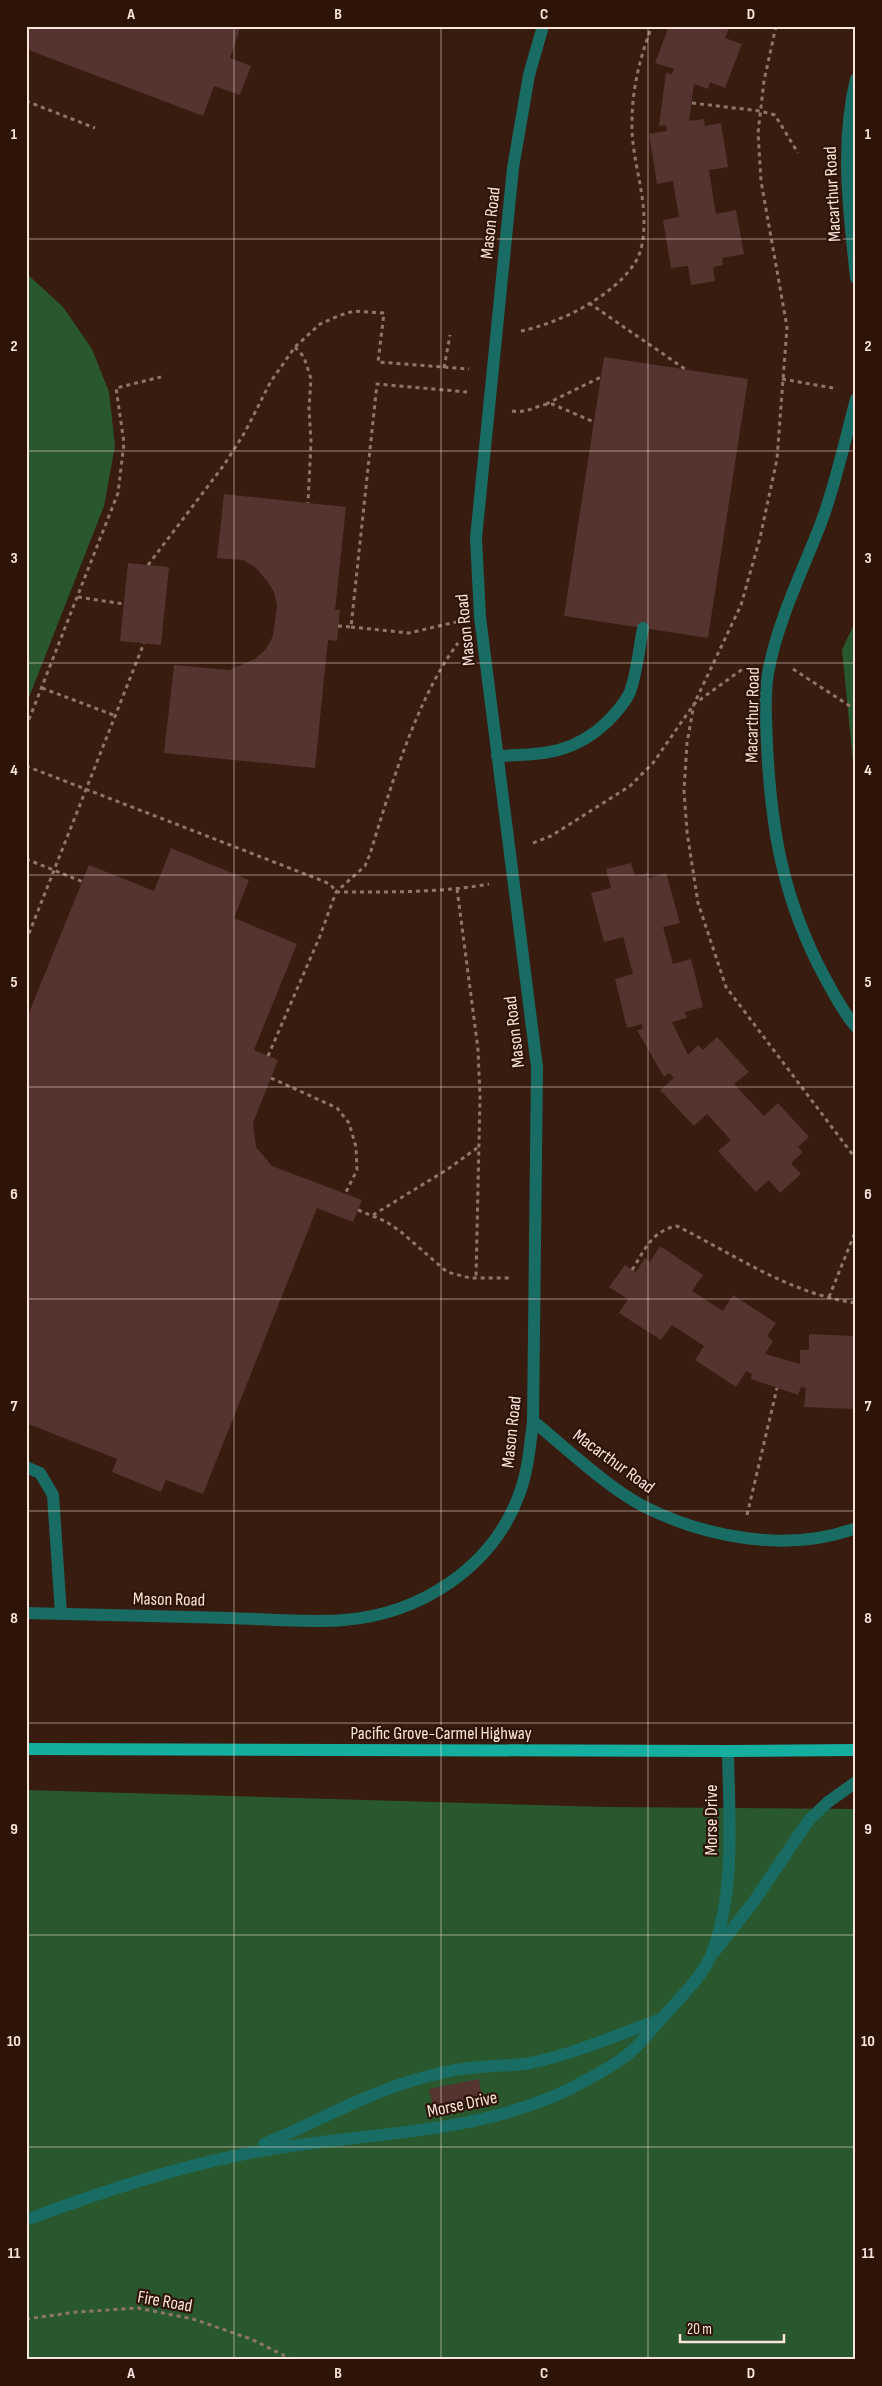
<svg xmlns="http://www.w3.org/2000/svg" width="882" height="2386" viewBox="0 0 882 2386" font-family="'Sofia Sans Condensed',sans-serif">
  <rect width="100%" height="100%" fill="#381c10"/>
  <path fill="#2a582e" d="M26 273 63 307 92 349 109 392 115 446 104 506 26 705Z
    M856 620V792L842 650Z
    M26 1790 605 1807 856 1809V2360H26Z"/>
  <path fill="#55332f" d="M26 26H241L230 58 251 66 240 95 214 86 203 116 26 49Z
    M669 26H730L725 38 742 44 725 88 710 82 708 89 694 84 689 121 704 119 705 126 721 123 728 167 709 170 716 214 736 210 744 254 722 258 723 265 713 267 715 281 691 285 688 266 671 268 663 220 679 217 673 181 657 184 649 134 667 131 666 125 659 126 666 73 672 74 674 69 655 63Z
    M604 357 748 379 708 638 564 616Z
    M224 494 346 507 335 610H340L337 641 328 640 315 768 164 753 174 665 229 670 255 659 266 649 273 636 277 606 274 592 267 581 256 568 243 560 217 558Z
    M128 563 169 567 161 645 120 641Z
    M171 848 249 880 234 918 297 944 254 1050 278 1060 253 1123 256 1147 272 1166 362 1200 353 1222 317 1208 203 1494 166 1480 161 1492 112 1472 117 1459 26 1423V1020L89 865 154 891Z
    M631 863 635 876 648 873 649 878 666 873 680 923 663 927 673 964 691 959 703 1007 685 1012 687 1018 672 1022 688 1055 698 1045 703 1050 717 1037 749 1072 734 1084 764 1116 778 1103 809 1137 798 1147 803 1152 791 1163 801 1174 780 1193 769 1180 756 1192 718 1151 731 1140 707 1114 694 1126 660 1090 674 1078 669 1073 664 1077 637 1030 643 1029 642 1024 627 1028 615 979 633 974 623 937 604 942 591 893 611 888 606 869Z
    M660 1246 703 1275 692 1291 723 1311 733 1295 776 1323 767 1336 773 1341 765 1354 800 1364V1350H809V1334L856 1336 854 1409 804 1407 806 1388 801 1387 798 1395 751 1379 752 1374 746 1371 736 1387 695 1360 704 1346 672 1325 661 1340 619 1313 628 1299 609 1287 625 1265 636 1272 645 1258 650 1262Z
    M479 2079 482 2097 433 2107 429 2089Z"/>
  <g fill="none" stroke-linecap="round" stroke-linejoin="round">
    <path stroke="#8f766b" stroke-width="3" stroke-dasharray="4 4" stroke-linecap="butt" d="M776 26 764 81 758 133 761 181 787 327 777 459 760 538 741 605 694 704 687 743 684 791 687 832 698 903 726 987 856 1159
      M26 101 95 128
      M692 103 760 111 775 115 798 153
      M589 303 685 369
      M521 331C560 323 615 296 636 261 643 249 644 234 644 221 644 188 631 155 632 122 632 89 640 57 652 26
      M295 347 304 357 311 379 309 408 311 442 308 503
      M444 368 450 335
      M782 379 833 388
      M546 404 601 377
      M512 411C528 414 537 404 552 404L594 422
      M148 565 224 465 245 432 271 381 295 347 320 324 338 316 354 311 384 313 378 362 469 369
      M78 597 124 604
      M338 626 351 627 377 384 467 392
      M351 627 409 633 456 622
      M793 669 856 710
      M42 688 116 716
      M26 727 118 493 124 443 116 388 161 377
      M26 766 323 881 331 885 336 892
      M533 843 551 836 630 786 653 763 694 704 744 668
      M26 859 83 882
      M457 889 478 1049 480 1097 476 1278
      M336 892C388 892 438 893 489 884
      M26 941 144 643
      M268 1056 320 936 336 892 365 866 370 854C390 789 417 697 458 643
      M271 1078 337 1108 349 1123 356 1147 357 1170 345 1194
      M358 1210 385 1221 400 1231 447 1272 470 1278H510
      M373 1215 448 1169 477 1148
      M632 1270C645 1250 651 1231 677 1226 735 1255 790 1294 856 1303
      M829 1297 856 1230
      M747 1515 777 1388
      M26 2319 77 2312 138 2308 193 2319 251 2339 293 2360"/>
    <path stroke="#196c63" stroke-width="12" d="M26 1467 40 1473 53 1495 61 1614
      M26 1613C94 1615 162 1616 230 1618 266 1619 309 1623 344 1620 420 1614 492 1568 519 1495 528 1471 530 1446 533 1421L537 1067 480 617 476 538 513 168 529 75 543 26"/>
    <path stroke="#196c63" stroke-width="12" d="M856 79C840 145 849 211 856 278
      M856 399C845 440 836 483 821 523 803 570 779 618 769 668 764 692 766 719 767 744 771 830 783 899 824 976 834 994 842 1011 856 1027
      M497 756C542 754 572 755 607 722 615 714 625 703 630 692 637 672 639 649 643 628
      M533 1421C565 1447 609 1489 645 1507 707 1538 790 1553 856 1528
      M715 1951 752 1904 809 1820 828 1802 856 1782
      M264 2144C317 2122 368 2092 425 2077 442 2072 462 2068 481 2067 497 2065 514 2066 530 2063 574 2054 617 2035 659 2020
      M26 2220C97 2193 170 2169 244 2154 361 2130 487 2139 592 2077 607 2069 624 2059 636 2047 645 2038 653 2028 662 2018 677 2001 705 1974 712 1953 736 1890 729 1818 728 1751"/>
    <path stroke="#14af9f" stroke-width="12" d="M26 1749 728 1751 856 1750"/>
  </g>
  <path fill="none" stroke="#f9e5dc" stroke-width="1" stroke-opacity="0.55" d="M234 26V2360M441 26V2360M648 26V2360M26 239H856M26 451H856M26 663H856M26 875H856M26 1087H856M26 1299H856M26 1511H856M26 1723H856M26 1935H856M26 2147H856"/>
  <g text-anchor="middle" stroke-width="4.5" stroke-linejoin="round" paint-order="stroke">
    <g font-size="18" fill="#f9e5dc" stroke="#2e1307">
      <text transform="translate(832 194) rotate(-93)" y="6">Macarthur Road</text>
      <text transform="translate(490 223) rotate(-84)" y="6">Mason Road</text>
      <text transform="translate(465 630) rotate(-96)" y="6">Mason Road</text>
      <text transform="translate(752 715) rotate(-89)" y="6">Macarthur Road</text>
      <text transform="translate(514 1032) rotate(-97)" y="6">Mason Road</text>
      <text transform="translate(511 1432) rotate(-84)" y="6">Mason Road</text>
      <text transform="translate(614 1461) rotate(36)" y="6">Macarthur Road</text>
      <text transform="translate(169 1599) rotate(1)" y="6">Mason Road</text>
      <text x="441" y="1739">Pacific Grove-Carmel Highway</text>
      <text transform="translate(711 1820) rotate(-90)" y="6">Morse Drive</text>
      <text transform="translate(462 2104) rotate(-12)" y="6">Morse Drive</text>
      <text transform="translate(165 2301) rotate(10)" y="6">Fire Road</text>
    </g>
  </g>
  <rect width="882" height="2386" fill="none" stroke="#2e1307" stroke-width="55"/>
  <path d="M680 2334v8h104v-8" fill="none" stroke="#f9e5dc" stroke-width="2.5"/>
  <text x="687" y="2334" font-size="15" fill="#f9e5dc" stroke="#2e1307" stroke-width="4" paint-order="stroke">20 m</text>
  <rect x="28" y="28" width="826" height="2330" fill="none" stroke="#f9e5dc" stroke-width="2"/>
  <g font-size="16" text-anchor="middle" font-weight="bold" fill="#f9e5dc">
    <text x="131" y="19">A</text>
    <text x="338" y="19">B</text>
    <text x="544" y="19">C</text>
    <text x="751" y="19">D</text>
    <text x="14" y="139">1</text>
    <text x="868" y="139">1</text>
    <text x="14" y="351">2</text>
    <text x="868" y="351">2</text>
    <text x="14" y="563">3</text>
    <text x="868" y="563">3</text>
    <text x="14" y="775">4</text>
    <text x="868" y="775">4</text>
    <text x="14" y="987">5</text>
    <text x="868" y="987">5</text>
    <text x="14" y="1199">6</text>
    <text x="868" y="1199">6</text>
    <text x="14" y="1411">7</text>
    <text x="868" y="1411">7</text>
    <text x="14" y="1623">8</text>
    <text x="868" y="1623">8</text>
    <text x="14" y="1834">9</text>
    <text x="868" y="1834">9</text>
    <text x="14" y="2046">10</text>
    <text x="868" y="2046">10</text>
    <text x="14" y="2258">11</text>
    <text x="868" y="2258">11</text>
    <text x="131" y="2378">A</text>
    <text x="338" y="2378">B</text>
    <text x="544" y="2378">C</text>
    <text x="751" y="2378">D</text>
  </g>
</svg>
